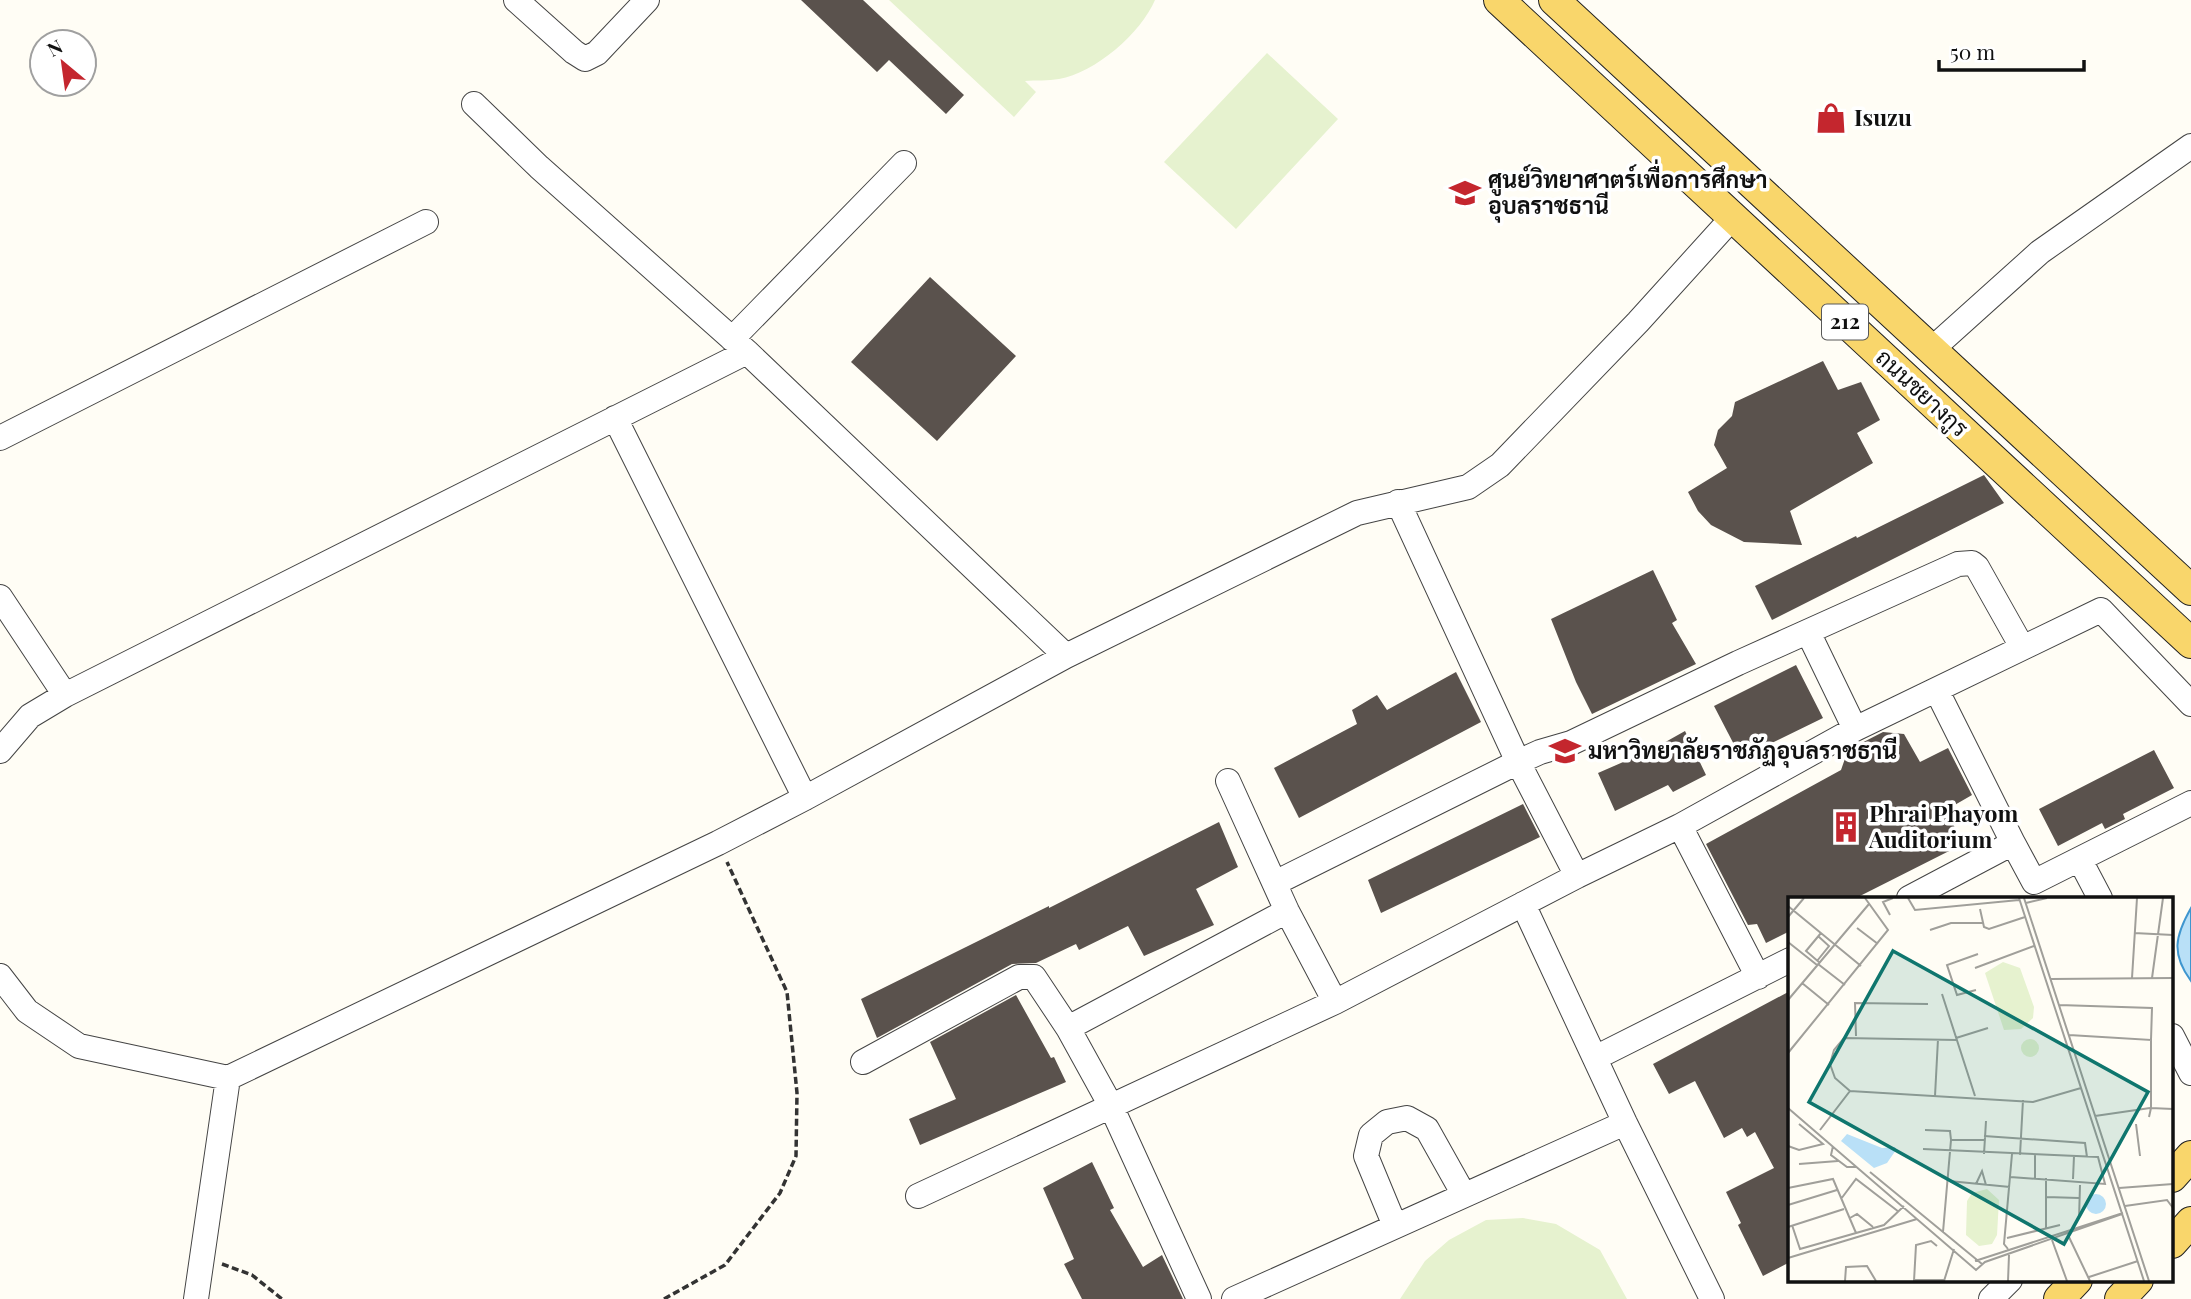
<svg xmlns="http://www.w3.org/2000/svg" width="2191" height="1299" viewBox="0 0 2191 1299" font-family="'Playfair Display',Sarabun,serif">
  <rect width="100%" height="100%" fill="#fffdf5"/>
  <path fill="#e6f2cf" d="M889 0H1155C1141 33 1095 73 1059 79 1048 81 1036 80 1025 81L1036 92 1014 117Z
    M1267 53 1338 119 1236 229 1164 162Z
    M1523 1218 1556 1224 1600 1250 1627 1299H1400L1425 1261 1449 1240 1486 1220Z"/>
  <path fill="#b9e0f7" stroke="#3f96cf" stroke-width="2" d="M2191 908V981C2171 954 2175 936 2191 908Z"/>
  <path fill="#5a524d" d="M801 0H863L964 95 946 114 889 60 877 72Z
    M930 277 1016 356 937 441 851 362Z
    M1823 361 1838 390 1861 382 1880 420 1857 433 1873 463 1790 511 1802 545 1744 542 1711 525 1698 511 1688 492 1727 468 1714 445 1718 430 1732 416 1735 402Z
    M1984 475 2004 503 1772 620 1755 586 1856 536 1857 538Z
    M1653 570 1677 620 1672 623 1696 664 1592 714 1576 682 1551 619Z
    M1796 665 1823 718 1741 758 1714 706Z
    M1456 672 1481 722 1299 818 1274 768 1357 724 1352 710 1377 695 1387 710Z
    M1685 731 1706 775 1673 792 1668 785 1615 811 1598 773 1653 749Z
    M1883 732 1904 734 1920 762 1948 748 1972 795 1946 810 1963 844 1856 898H1790V931L1766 943 1757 924 1748 925 1706 844 1841 770 1848 750Z
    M2154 750 2174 788 2123 814 2125 819 2105 829 2102 823 2058 846 2039 809Z
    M1523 804 1540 837 1381 913 1368 880Z
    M1219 822 1238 867 1196 889 1214 925 1144 956 1128 926 1079 950 1076 944 1036 963 1012 964 877 1038 861 999 1049 906V908Z
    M1790 991V1262L1763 1276 1738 1225 1741 1223 1726 1192 1774 1168 1755 1132 1747 1137 1742 1128 1724 1138 1695 1081 1669 1094 1653 1064Z
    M1016 995 1051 1058 1054 1057 1066 1082 920 1145 909 1119 956 1099 930 1042Z
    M1092 1162 1114 1208 1110 1210 1143 1267 1162 1255 1183 1299H1082L1064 1264 1074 1259 1043 1188Z"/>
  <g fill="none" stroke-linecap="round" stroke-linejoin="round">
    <defs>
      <path id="minor" d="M516 0 574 52 585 59 597 53 647 0
        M474 104 539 167 747 352 1066 656
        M732 339 904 163
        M1931 350 2040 252 2191 146
        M615 418 805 798
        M0 438 426 222
        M1398 502 1518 762 1577 876
        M0 597 65 695
        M1808 632 1855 729
        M1937 691 2013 843
        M0 751 30 716 65 695 747 352
        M1228 781 1287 911 1335 1002
        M1680 826 1758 977
        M2080 860 2100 898
        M1275 883 1518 762 1540 752 1571 743 1738 663 1958 564 1972 563 1977 567 2022 647
        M1909 898 2013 843 2034 882 2191 803
        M1523 904 1625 1123 1712 1299
        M0 976 27 1011 79 1046 228 1078
        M2172 1036 2191 1073
        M1595 1058 1790 960
        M863 1062 1019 977H1034L1068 1028
        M918 1196 1335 1002 1577 876 1680 826 1855 729 2101 610 2191 704
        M1395 1226 1366 1156 1371 1135 1387 1122 1407 1118 1427 1129 1464 1195
        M196 1299 228 1078 718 843 805 798 1066 656 1357 513 1468 487 1500 465 1638 322 1733 217
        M1199 1299 1111 1106 1068 1028 1287 911
        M1234 1299 1625 1123
        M1991 1299 2010 1280"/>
      <path id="major" d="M1499 0 2191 643
        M1554 0 2191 590
        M2172 1177 2191 1156
        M2172 1243 2191 1222
        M2059 1299 2077 1280
        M2120 1299 2138 1280"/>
    </defs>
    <use href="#minor" stroke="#444" stroke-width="26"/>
    <use href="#major" stroke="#222" stroke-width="32"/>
    <path stroke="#333" stroke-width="3.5" stroke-dasharray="7 3.5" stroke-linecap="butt" d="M222 1264 252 1275 282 1299
      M664 1299 725 1265 780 1193 796 1156 797 1093 787 992 727 862"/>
    <use href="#minor" stroke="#fff" stroke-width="24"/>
    <use href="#major" stroke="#f9d66b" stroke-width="30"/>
  </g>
  <defs>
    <symbol id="shop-bare" viewBox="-9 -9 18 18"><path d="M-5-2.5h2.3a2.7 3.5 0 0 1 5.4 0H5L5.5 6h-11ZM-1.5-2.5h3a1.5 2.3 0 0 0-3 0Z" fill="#c4262e" stroke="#fff" stroke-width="2.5" paint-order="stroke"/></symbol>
    <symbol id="school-bare" viewBox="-9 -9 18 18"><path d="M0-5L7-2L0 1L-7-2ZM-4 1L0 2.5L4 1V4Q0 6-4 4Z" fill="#c4262e" stroke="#fff" stroke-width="2.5" paint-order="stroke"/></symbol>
    <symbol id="university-bare" viewBox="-9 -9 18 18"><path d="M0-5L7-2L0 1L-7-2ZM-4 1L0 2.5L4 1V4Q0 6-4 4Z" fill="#c4262e" stroke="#fff" stroke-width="2.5" paint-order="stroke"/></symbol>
    <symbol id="building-bare" viewBox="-9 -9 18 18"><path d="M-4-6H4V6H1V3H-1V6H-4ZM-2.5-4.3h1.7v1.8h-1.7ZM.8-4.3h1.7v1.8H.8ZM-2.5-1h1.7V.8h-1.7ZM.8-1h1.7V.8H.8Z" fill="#c4262e" stroke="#fff" stroke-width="2.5" paint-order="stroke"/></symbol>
  </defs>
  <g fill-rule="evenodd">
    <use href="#shop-bare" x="1809" y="96" width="44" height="44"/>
    <use href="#school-bare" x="1443" y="171" width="44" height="44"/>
    <use href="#university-bare" x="1543" y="729" width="44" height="44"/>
    <use href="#building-bare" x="1824" y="805" width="44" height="44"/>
  </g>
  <g text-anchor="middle" stroke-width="7" stroke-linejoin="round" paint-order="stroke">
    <rect fill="#fff" stroke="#585858" stroke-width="2" x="1822" y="304.5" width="46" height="35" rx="5"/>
    <g font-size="21" font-weight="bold" fill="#111">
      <text x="1845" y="329">212</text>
    </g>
    <g font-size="23" font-weight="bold" fill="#111" stroke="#fff" text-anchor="start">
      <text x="1854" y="126">Isuzu</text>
      <text x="1488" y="188">ศูนย์วิทยาศาตร์เพื่อการศึกษา<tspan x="1488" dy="26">อุบลราชธานี</tspan></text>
      <text x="1588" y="759">มหาวิทยาลัยราชภัฏอุบลราชธานี</text>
      <text x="1869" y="822">Phrai Phayom<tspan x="1869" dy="26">Auditorium</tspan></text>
    </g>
    <g font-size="23" fill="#111" stroke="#fff">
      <text transform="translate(1922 393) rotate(43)" y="8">ถนนชยางกูร</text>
    </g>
  </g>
  <g transform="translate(1788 897)">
    <rect width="385" height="385" fill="#fffdf5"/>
    <path d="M215 65 232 71 246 110 245 121 233 132 216 133 197 76ZM233 151a9 9 0 1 1 18 0a9 9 0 1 1-18 0ZM199 292 211 303 209 338 204 347 191 349 178 338 179 304 184 296Z" fill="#e6f2cf"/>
    <path d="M59 237 94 251 107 250 108 253 99 266 86 271 53 244ZM298 307a10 10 0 1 1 20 0a10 10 0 1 1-20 0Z" fill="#b9e0f7"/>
    <path fill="none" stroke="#a09f9a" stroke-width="2" d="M120 1 127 13 231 3M231 1 356 384M236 1 361 384M238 6 259 1M0 9 73 69M192 12 196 30 201 32 237 20M102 18 95 5 105 1M0 20 16 1M69 31 90 47M142 33 163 26H195M346 36 385 38M0 45 29 68M29 64 41 49 30 39M32 66 18 54 33 36M30 67 57 88M187 71 246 49M344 81 349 1M364 81 375 1M263 82 385 81M14 86 41 108M188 93 169 98 159 68 190 57M154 97 187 199M0 103 81 7M271 108 364 111 363 143 281 138M68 139 67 106 140 107M168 141 200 131M363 143V211M0 156 100 33 77 1M62 194 47 181 42 167 46 153 56 141 169 143M147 199 150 142M0 211 188 373 197 365 334 317M307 219 362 211M361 220 363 211 385 212M348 227 352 259M32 233 62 194 245 205 293 191M137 233 162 234 163 243M196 239 297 246 299 260M0 249 11 253 35 247 11 227M45 249 43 258 59 270H69M135 252 310 260 317 287 222 280M196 257 198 224M232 258 235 203M11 267 50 264M82 275 194 367M247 281V258M285 282 286 259M161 284 222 290M188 287 194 274 198 288M0 291 45 282 68 336M331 291 385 287M258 300 291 301M53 302 68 282 111 315M0 308 49 293M337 309 379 303 385 311M62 321 69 317 85 330M291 322 292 288M4 328 12 352 96 328 116 309M0 330 56 312M258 332V281M155 335 163 243H196M280 338 302 384M219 341 272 328M264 343 279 384M220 352 216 347 224 257M0 361 129 322M187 364 335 316M301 380 350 364M126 383H156M57 384 58 370 79 369 88 384M126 384 128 348 143 344 149 349M156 384 166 352M220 384 221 358"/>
    <path fill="#0f766e" fill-opacity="0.15" stroke="#0f766e" stroke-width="3.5" d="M105 54 360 195 276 347 21 205Z"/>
    <rect width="385" height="385" fill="none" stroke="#111" stroke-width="3.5"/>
  </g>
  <g transform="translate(63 63) rotate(331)"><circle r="33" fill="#ffffff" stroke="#a0a0a0" stroke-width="2"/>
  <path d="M0-5L12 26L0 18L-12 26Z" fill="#c4262e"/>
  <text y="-10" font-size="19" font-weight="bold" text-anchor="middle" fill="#111111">N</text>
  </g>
  <path d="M1939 60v10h145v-10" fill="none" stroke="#111111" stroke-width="3.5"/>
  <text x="1950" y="60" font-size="21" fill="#111111" stroke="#ffffff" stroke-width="5" paint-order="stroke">50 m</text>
</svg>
